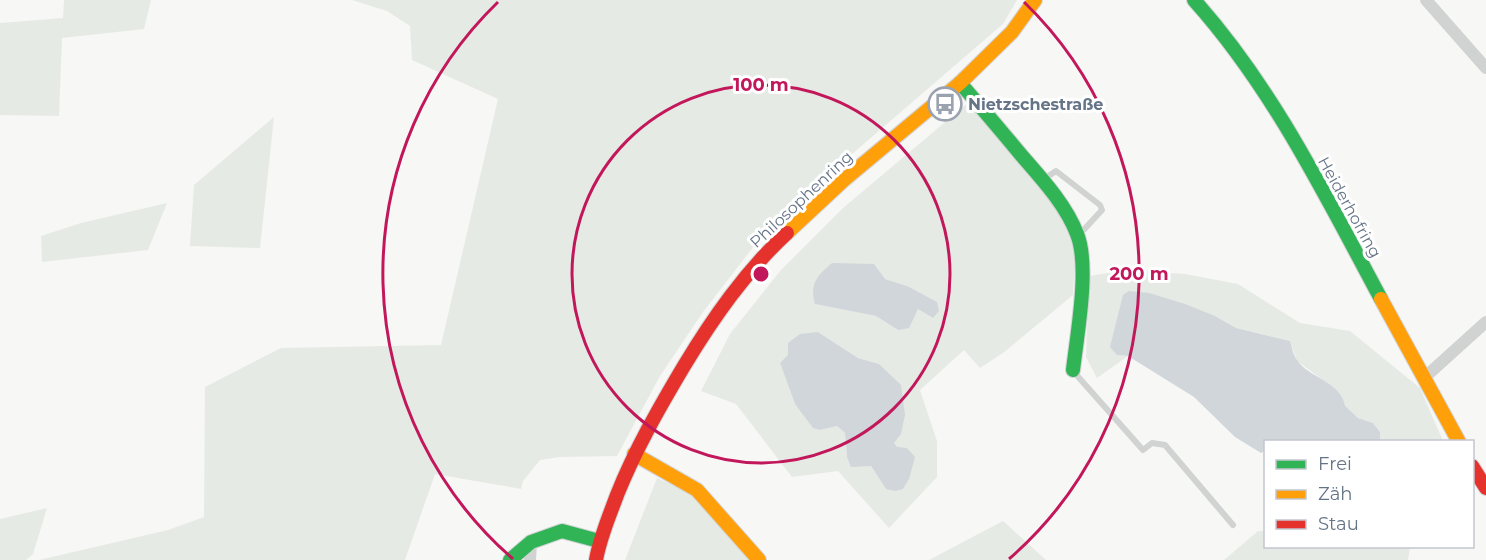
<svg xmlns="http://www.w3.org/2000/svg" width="1486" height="560" viewBox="0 0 1486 560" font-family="Montserrat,sans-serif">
  <rect width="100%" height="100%" fill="#f7f7f6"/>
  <path fill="#e6eae4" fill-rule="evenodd" d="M64 0H151L144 29 62 38 59 116 0 115V23L63 18Z
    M352 0H1017L1003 24 830 173 754 246 703 312 660 376 617 456 560 457 540 460 523 481 521 489 435 474 405 560H39L168 530 204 517 205 387 281 348 441 345 498 99 412 60 410 26 387 11Z
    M969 102 1066 220 1075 256 1073 295 1003 353 980 368 964 350 920 390 937 441V477L889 528 838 471 792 477 736 404 701 391 730 334 781 270 843 208ZM885 279 907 286 933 318 918 309 898 330 876 316 815 304ZM818 332 858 358 879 364 894 443 897 447 886 489 871 466 847 457 845 433 837 426 820 430 795 404 780 363Z
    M274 117 260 248 190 246 194 185Z
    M167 203 148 250 42 262 41 236 81 223Z
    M1128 270 1185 274 1238 284 1300 323 1350 331 1420 388 1443 441H1380V432L1373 423 1358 418 1344 406 1334 388 1297 361 1290 341 1236 328 1215 316 1117 355 1128 356 1097 378 1086 357 1089 276Z
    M657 478 696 496 750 560H625Z
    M47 508 33 554 26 560H0V519Z
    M1003 521 1046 560H929Z
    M1258 531H1265L1266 546 1410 547 1408 560H1224Z"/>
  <path fill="#d0d6da" d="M832 263 874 264 885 279 907 286 937 302 939 311 933 318 918 309 909 328 898 330 876 316 815 304C809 283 818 275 832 263Z
    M1129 291 1149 293 1185 304 1215 316 1236 328 1290 341C1292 347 1293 355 1297 360 1307 377 1341 381 1345 406L1358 418 1373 423 1380 432V441L1266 442 1265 451 1261 453 1235 437 1194 397 1128 356 1117 355 1110 347 1123 295Z
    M818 332 858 358 879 364 901 385 905 415 901 434 894 443 897 447 907 448 915 457 909 479 903 489 895 491 886 489 871 466 851 467 847 457 845 433 837 426 820 430 813 428 795 404 780 363 788 355V343L800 334Z"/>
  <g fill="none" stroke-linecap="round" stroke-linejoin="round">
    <defs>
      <path id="fast" d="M1194 0C1273 88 1325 195 1381 299
        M960 83C981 107 1002 132 1022 156 1042 179 1066 205 1077 234 1090 266 1077 335 1073 370
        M510 560 531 542 562 531 599 541"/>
      <path id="slow" d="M787 233 845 179 960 83 1012 32 1035 0
        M1381 299 1459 442
        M634 454 697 490 759 560"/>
      <path id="jam" d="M1472 466 1486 488
        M596 560C600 537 609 517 617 495 635 450 659 408 684 366 713 318 745 272 787 233"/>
    </defs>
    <use href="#fast" stroke="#d2d4d5" stroke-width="16"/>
    <use href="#slow" stroke="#d2d4d5" stroke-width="16"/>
    <use href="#jam" stroke="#d2d4d5" stroke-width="16"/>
    <path stroke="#d1d2d2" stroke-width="6" d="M1044 179 1056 171 1100 205 1102 210 1079 235
      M1073 371 1143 450 1152 443 1165 445 1233 525"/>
    <path stroke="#d1d2d2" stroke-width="12" d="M1426 0 1486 68
      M1424 378 1486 322
      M530 560 531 542"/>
    <use href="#fast" stroke="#30b455" stroke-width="14"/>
    <use href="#slow" stroke="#ff9f0a" stroke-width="14"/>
    <use href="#jam" stroke="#e5322d" stroke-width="14"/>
  </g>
  <g fill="none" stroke="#c2185b" stroke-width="3">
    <circle cx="761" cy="274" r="189"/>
    <path d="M513 559A378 378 0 0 1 498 2M1024 2A378 378 0 0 1 1009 559"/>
  </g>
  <defs>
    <symbol id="bus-ring" viewBox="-11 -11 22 22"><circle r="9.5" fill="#fff" stroke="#99a2ae" stroke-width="1.5"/><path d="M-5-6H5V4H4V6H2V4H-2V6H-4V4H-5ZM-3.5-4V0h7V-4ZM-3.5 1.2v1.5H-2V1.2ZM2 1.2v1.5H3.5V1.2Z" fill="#99a2ae"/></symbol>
  </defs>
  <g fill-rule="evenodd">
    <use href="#bus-ring" x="926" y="85" width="38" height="38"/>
  </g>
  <g text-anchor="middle" stroke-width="6" stroke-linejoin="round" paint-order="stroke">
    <g font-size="16" font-weight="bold" fill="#667487" stroke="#fff" text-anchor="start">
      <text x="968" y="110">Nietzschestraße</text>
    </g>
    <g font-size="16" fill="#667487" stroke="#fff">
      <text transform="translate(801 199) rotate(-43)" y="6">Philosophenring</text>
      <text transform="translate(1350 207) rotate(61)" y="6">Heiderhofring</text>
    </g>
  </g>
  <circle cx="761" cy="274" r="9" fill="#c2185b" stroke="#fff" stroke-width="3"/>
  <g font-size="18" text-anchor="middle" font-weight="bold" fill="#c2185b" stroke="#fff" stroke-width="6" stroke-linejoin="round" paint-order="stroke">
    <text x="761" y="91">100 m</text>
    <text x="1139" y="280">200 m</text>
  </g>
  <rect x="1264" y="440" width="210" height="108" fill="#ffffff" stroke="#c2c7cf" stroke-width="1.5"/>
  <rect x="1276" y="460" width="30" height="9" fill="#30b455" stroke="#c2c7cf" stroke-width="1.5"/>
  <text x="1318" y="470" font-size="18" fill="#667487">Frei</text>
  <rect x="1276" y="490" width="30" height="9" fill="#ff9f0a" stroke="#c2c7cf" stroke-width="1.5"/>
  <text x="1318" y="500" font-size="18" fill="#667487">Zäh</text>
  <rect x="1276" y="520" width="30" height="9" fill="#e5322d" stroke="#c2c7cf" stroke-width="1.5"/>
  <text x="1318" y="530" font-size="18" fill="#667487">Stau</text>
</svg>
